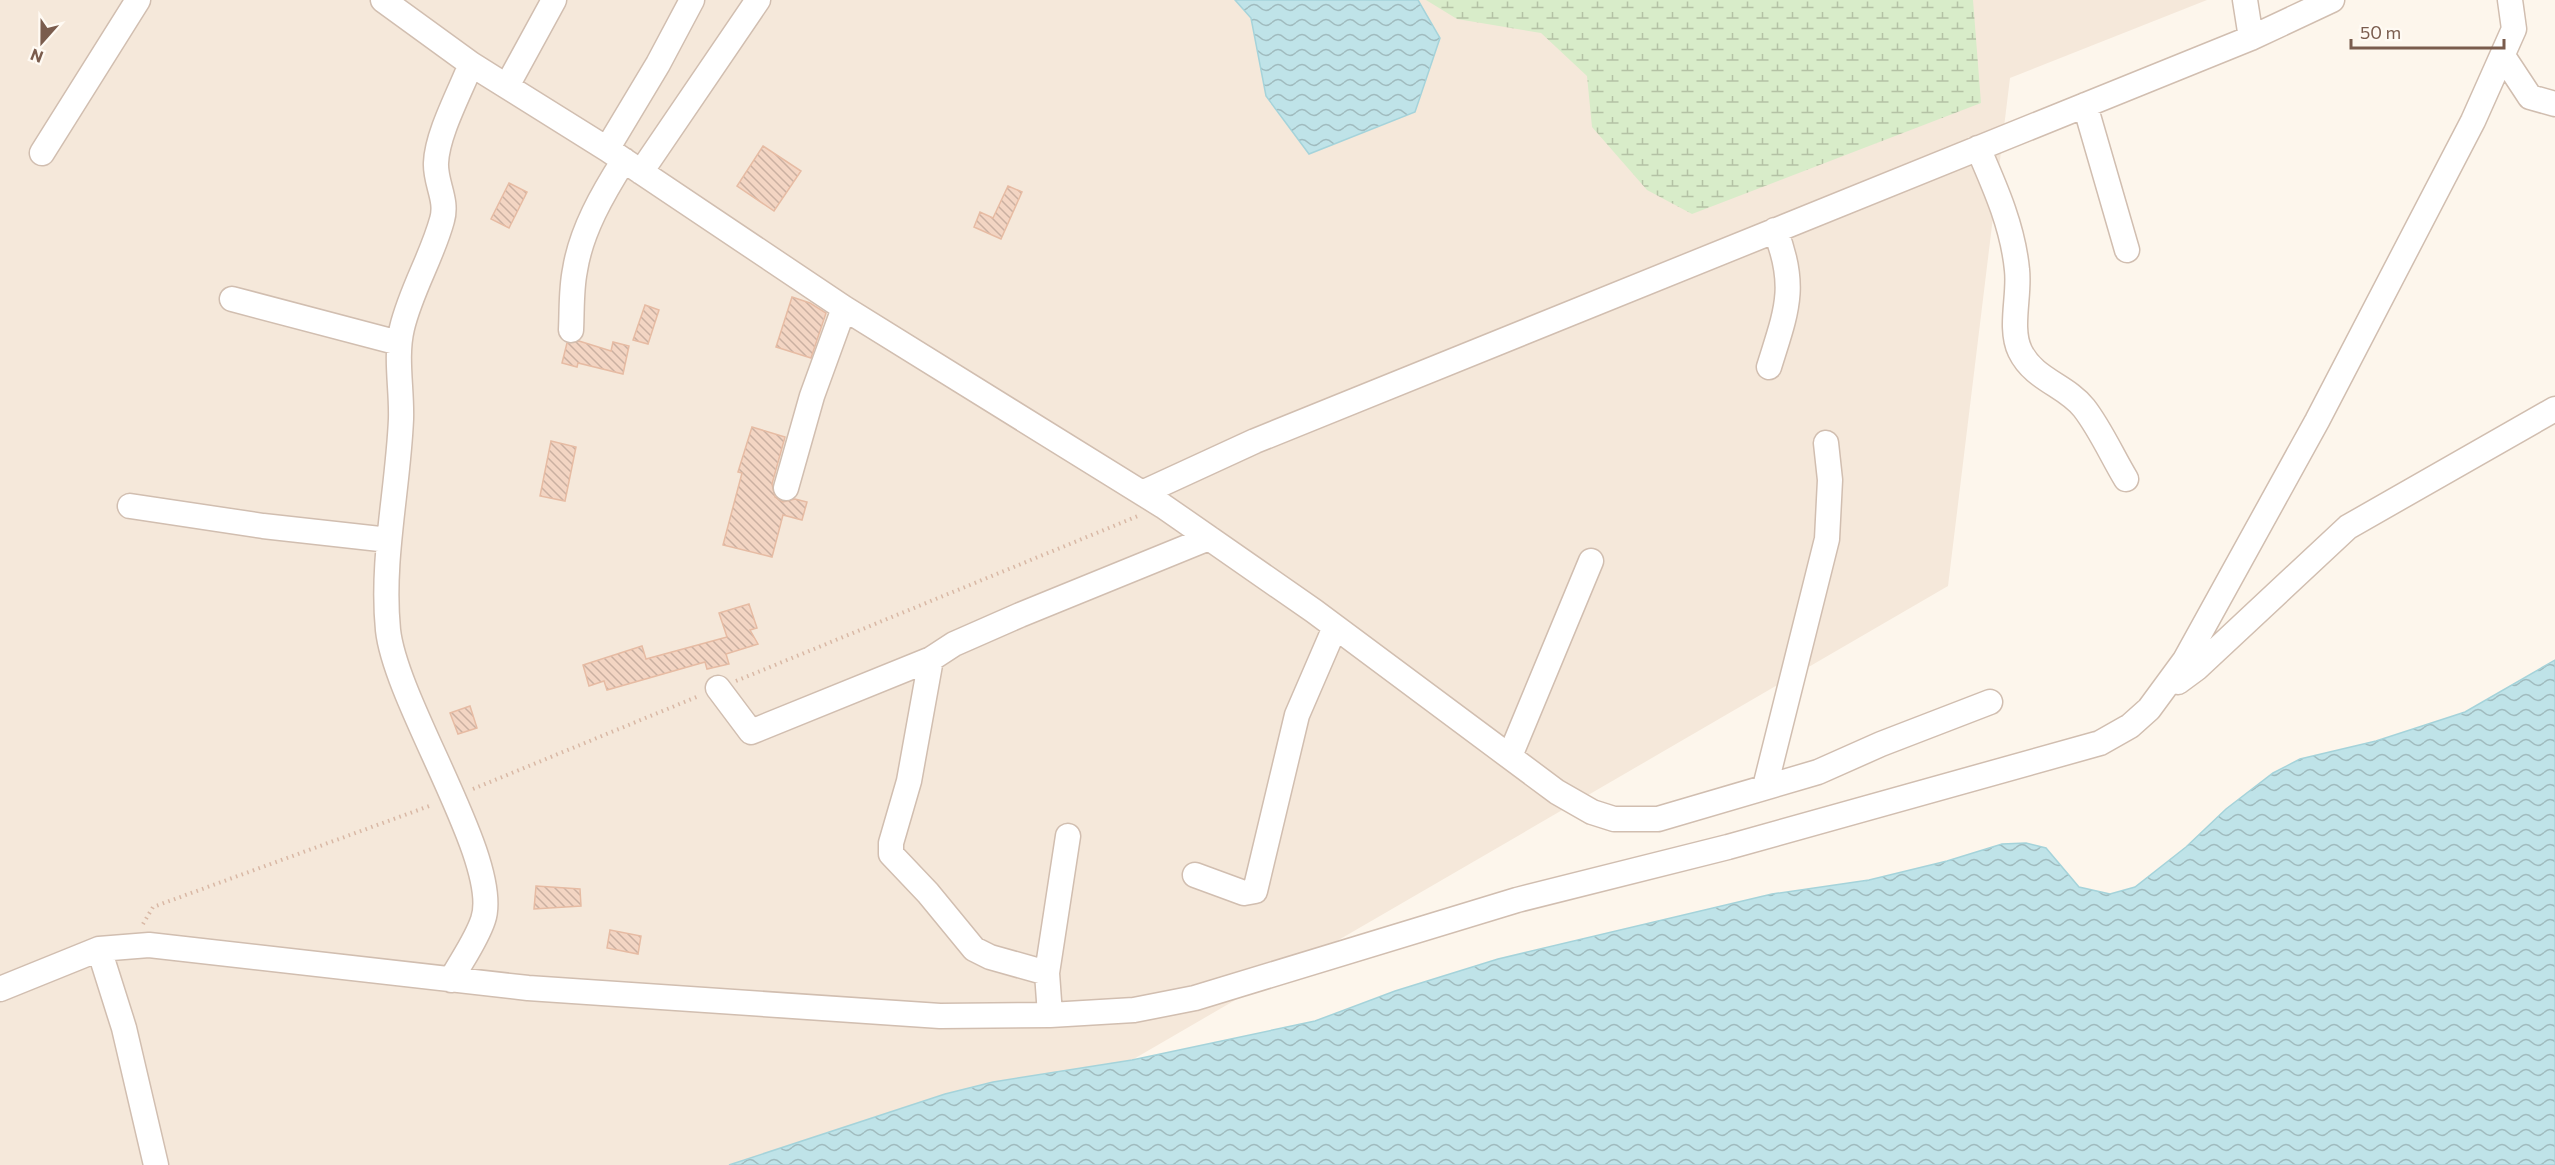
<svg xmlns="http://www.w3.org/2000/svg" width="2555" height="1165" viewBox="0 0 2555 1165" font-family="Commissioner,sans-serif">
  <defs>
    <pattern id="wetland-marsh" width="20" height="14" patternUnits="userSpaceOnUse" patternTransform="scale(1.5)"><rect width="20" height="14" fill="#d8ecc9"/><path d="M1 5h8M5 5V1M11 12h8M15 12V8" fill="none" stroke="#b4c2a5"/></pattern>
    <pattern id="water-waves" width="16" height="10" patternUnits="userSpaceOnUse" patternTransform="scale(1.5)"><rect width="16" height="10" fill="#bfe3e8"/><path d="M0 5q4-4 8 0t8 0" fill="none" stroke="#a0bbbe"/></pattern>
    <pattern id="building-back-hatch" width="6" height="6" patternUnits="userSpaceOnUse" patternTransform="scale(1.5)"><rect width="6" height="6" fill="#f3d5c3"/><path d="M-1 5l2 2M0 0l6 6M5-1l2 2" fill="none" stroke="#cab0a1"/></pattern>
  </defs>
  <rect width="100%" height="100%" fill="#fdf6ec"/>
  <path fill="#f5e8da" d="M0 0H2207L2010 78 1948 586 1132 1060 993 1082 945 1094 729 1165H0Z"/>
  <path fill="url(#wetland-marsh)" d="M1426 0H1973L1981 103 1692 214 1647 190 1592 127 1587 76 1541 33 1457 19Z"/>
  <path fill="url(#water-waves)" stroke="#a5d3da" stroke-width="1.5" d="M1235 0H1418L1440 38 1415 112 1309 154 1266 96 1251 18Z
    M2555 660V1165H729L945 1094 993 1082 1132 1060 1315 1021 1395 991 1498 959 1772 894 1869 880 1947 861 2002 844 2026 843 2046 848 2079 887 2110 894 2135 887 2186 847 2226 809 2273 773 2300 759 2376 741 2465 712Z"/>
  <path fill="url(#building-back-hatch)" stroke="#e6bba3" stroke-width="1.5" d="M763 146 801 171 774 211 737 186Z
    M509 183 527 192 509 228 491 219Z
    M1008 186 1022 192 1001 239 974 227 980 212 993 218Z
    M792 297 810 303 826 313 811 358 776 347Z
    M645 305 659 310 648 344 633 340Z
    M579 341 611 351 613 342 629 346 623 374 578 363 577 367 562 363 567 343Z
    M752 427 785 437 772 484 775 497 783 502 795 499 807 502 802 520 783 515 772 557 723 545 742 473 738 472Z
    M551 441 576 447 565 501 540 496Z
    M749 604 757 628 750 630 758 644 726 654 729 664 707 669 705 662 607 690 604 681 589 686 583 665 642 646 646 659 727 637 719 613Z
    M470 706 477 728 458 734 450 713Z
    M536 886 580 889 581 906 534 909Z
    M610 930 641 936 638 954 607 948Z"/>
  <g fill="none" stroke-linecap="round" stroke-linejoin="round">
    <defs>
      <path id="minor" d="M383 0 471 64 607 149 844 308 1163 506 1314 611 1557 792 1592 812 1614 819H1658L1818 772 1881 744 1990 702
        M2245 0 2251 38
        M2503 56 2530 97 2555 104
        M507 86 554 0
        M2085 105 2127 250
        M1978 148C1995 187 2013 227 2017 270 2020 295 2009 328 2020 351 2034 380 2066 385 2084 408 2101 430 2112 456 2126 479
        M607 149 658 64 692 0
        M42 153 138 0
        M641 172 758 0
        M232 299 399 343
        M571 330C572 310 571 289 575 270 581 231 603 193 624 160
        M1769 367C1786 312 1798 287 1775 230
        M786 488 812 396 844 308
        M1142 493 1255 441 2251 38 2332 0
        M130 506 263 526 389 540
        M2178 682 2197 668 2348 527 2555 409
        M718 688 751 732 931 659
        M1510 756 1591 561
        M1765 787 1827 539 1830 480 1826 443
        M1195 875 1244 893 1255 891 1297 715 1335 627
        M99 949 124 1028 156 1165
        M1047 973 990 957 974 949 928 893 891 854V843L909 781 931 659 954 644 1020 615 1209 538
        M451 980C461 961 476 941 483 920 503 863 396 704 388 630 381 560 398 490 401 419 402 389 395 357 402 328 411 290 432 257 442 220 448 200 435 183 436 163 437 134 460 92 471 64
        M0 989 99 949 149 945 528 988 940 1016 1050 1015 1134 1010 1195 998 1517 900 1728 847 2100 743 2130 726 2149 709 2185 660 2206 622 2317 421 2473 121 2514 29 2510 0
        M1050 1015 1047 973 1068 836"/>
    </defs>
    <use href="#minor" stroke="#d1beb0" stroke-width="27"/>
    <path stroke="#d9b8a5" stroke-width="4" stroke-dasharray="1.5 4.5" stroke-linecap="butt" d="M736 681 1138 516
      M473 789 699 696
      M143 924 153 907 432 805"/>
    <use href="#minor" stroke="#fff" stroke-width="24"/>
  </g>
  <g transform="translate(42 42) rotate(201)" stroke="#fffaf3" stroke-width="4.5" paint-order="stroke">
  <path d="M0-4.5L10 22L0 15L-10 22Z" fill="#7a5c4d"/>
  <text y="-9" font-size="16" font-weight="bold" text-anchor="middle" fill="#7a5c4d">N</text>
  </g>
  <path d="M2351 39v9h153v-9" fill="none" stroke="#7a5c4d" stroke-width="3"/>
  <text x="2360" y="39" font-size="18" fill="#7a5c4d" stroke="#fffaf3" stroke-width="4.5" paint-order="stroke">50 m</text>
</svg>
